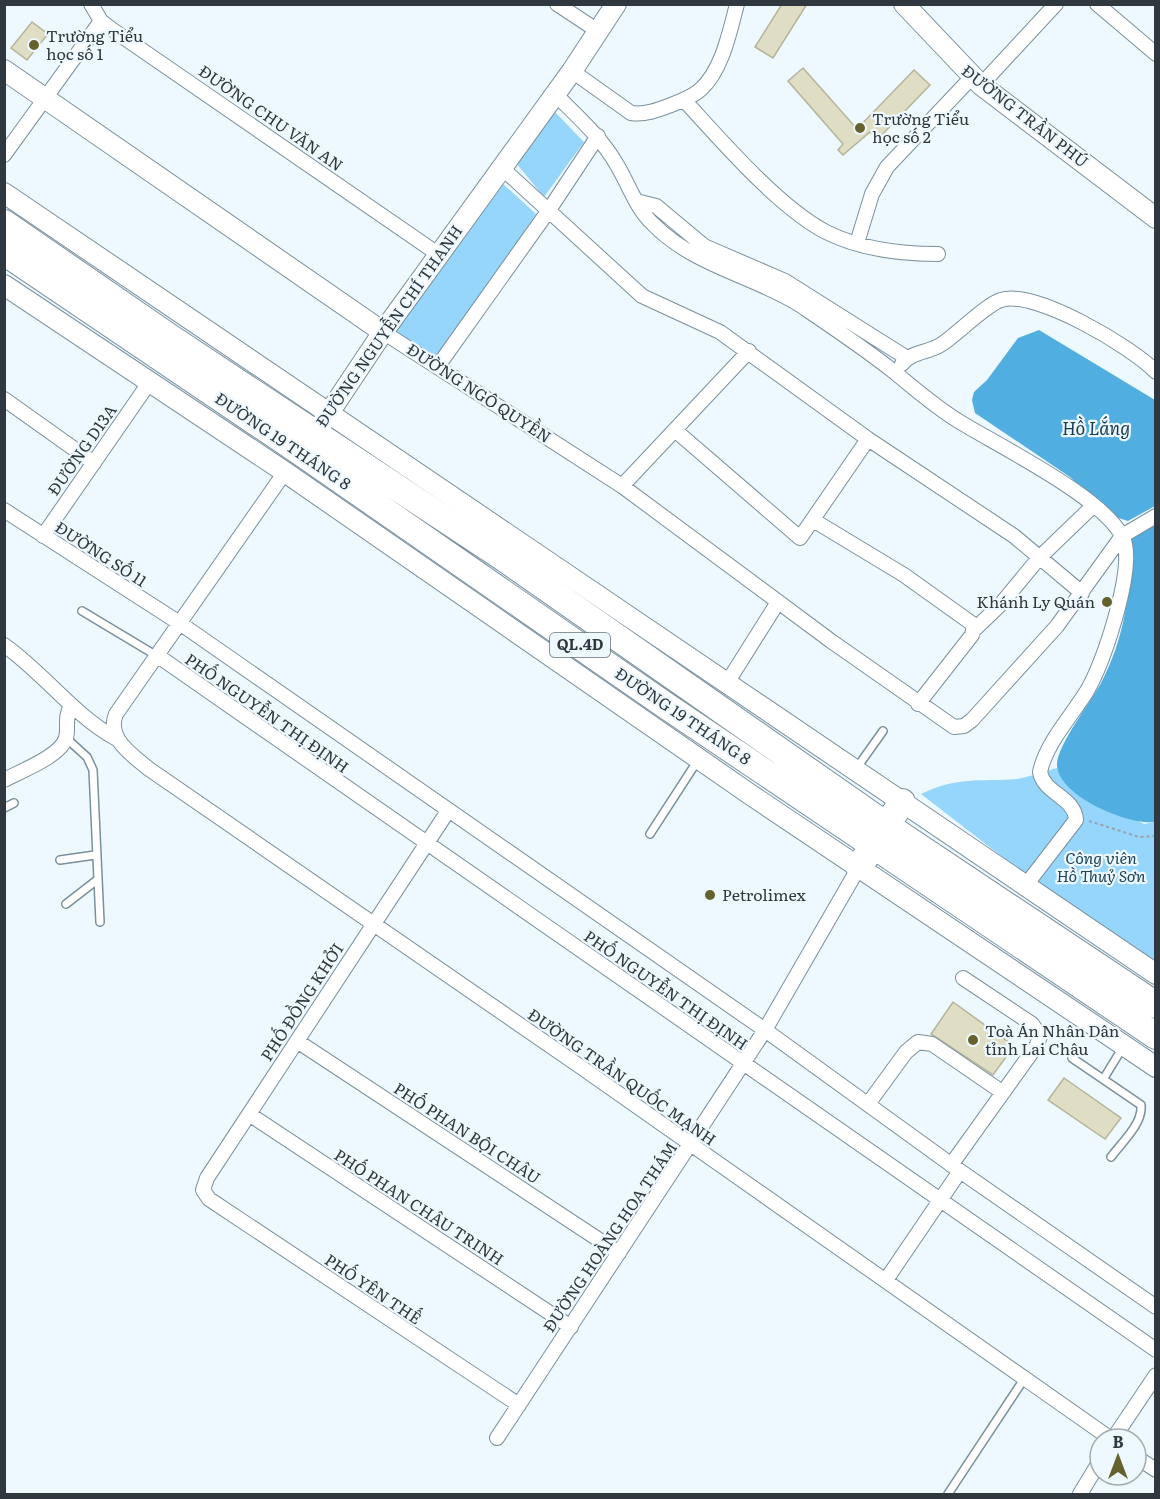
<svg xmlns="http://www.w3.org/2000/svg" width="1160" height="1499" viewBox="0 0 1160 1499" font-family="Literata,serif">
  <rect width="100%" height="100%" fill="#eef8ff"/>
  <path fill="#96d6fc" d="M552 109 584 142 544 197 516 163Z
    M500 181 536 214 437 362 395 333Z
    M1057 768 1065 781 1144 824 1155 822V965L1071 910 921 794C958 776 978 782 1017 779 1030 777 1044 771 1057 768Z"/>
  <path fill="#50aee0" d="M1039 330 1155 400V506L1128 521 1112 516 1070 477 975 413 972 400 974 392 987 380 1018 338Z
    M1155 521V822C1129 826 1055 795 1057 763 1059 743 1090 703 1101 683 1126 636 1131 588 1130 536Z"/>
  <path fill="#dfdec4" stroke="#b5b49b" stroke-width="1.5" d="M782 4H807L773 58 755 47Z
    M32 22 48 34 27 60 11 48Z
    M803 68 857 129 914 70 930 85 878 139 870 132 843 155 838 150 843 144 788 81Z
    M953 1002 1014 1046 993 1075 931 1034Z
    M1064 1078 1121 1118 1105 1139 1048 1100Z"/>
  <g fill="none" stroke-linecap="round" stroke-linejoin="round">
    <defs>
      <path id="lane" d="M82 611 157 656
        M66 738 87 757 93 770 100 922
        M856 769 883 731
        M4 808 14 803
        M650 834 698 760
        M60 860 95 855
        M66 904 97 880
        M1072 1058 1141 1105C1143 1124 1121 1143 1111 1157
        M1104 1078 1123 1047
        M948 1494 1024 1379"/>
      <path id="street" d="M91 4 101 21 110 28 438 254
        M557 4 598 31
        M1097 4 1156 54
        M572 71 631 113C645 115 658 110 671 105 681 101 692 97 700 90 722 71 730 31 737 4
        M981 85 1056 4
        M555 94C578 117 601 137 617 165 629 185 636 208 653 224 694 266 752 275 800 305 831 326 864 348 893 371 915 389 935 407 960 422 997 445 1116 503 1125 544 1132 577 1104 661 1087 691 1071 717 1046 743 1040 772 1044 794 1075 797 1076 820L1026 885
        M684 100C721 140 778 207 826 232 860 249 900 254 938 254
        M4 155 101 21
        M502 168 642 296 720 332 868 439 1014 536 1082 593
        M636 201 656 206 704 246 785 281 907 358
        M857 243 872 194 887 167 972 77
        M383 332 622 486 831 641 954 727 964 726 972 720 1057 626 1122 536 1156 516
        M902 364C912 351 929 353 942 344 957 334 987 304 1001 300 1035 289 1132 347 1156 372
        M438 366 549 210 598 136
        M4 399 94 463
        M676 431 800 538 868 439
        M285 472 116 714C106 738 132 755 149 769L578 1065 1111 1439
        M622 486 749 351
        M4 510 181 624 765 1030 960 1171 1156 1307
        M813 520 904 575 974 625 972 635 918 704
        M43 536 149 383
        M975 629 1001 604 1039 558 1094 505
        M4 645C45 674 73 715 117 739
        M158 656 1156 1350
        M727 683 778 602
        M4 780C19 772 61 756 66 738 69 727 64 717 71 706
        M448 811 207 1178 203 1190 209 1199 519 1405
        M297 1041 619 1253
        M868 1104 906 1052 918 1042 932 1044 1002 1092
        M249 1114 571 1327
        M951 1165 1037 1045 1040 1036 1032 1024 963 978
        M886 1280 960 1171
        M497 1438 765 1030 859 867
        M1113 1439 1156 1375
        M1136 1457 1156 1470
        M1080 1494 1100 1461"/>
      <path id="secondary" d="M904 4 981 85 1156 218
        M4 70 383 332
        M4 193 1156 974
        M4 285 285 472 751 795 1156 1067
        M323 422 383 332 572 71 616 4"/>
      <path id="highway" d="M4 223 171 338 505 559 886 825 1156 1005
        M4 252 300 452 665 705 1156 1036
        M859 867 902 802"/>
    </defs>
    <use href="#lane" stroke="#79909e" stroke-width="10"/>
    <use href="#street" stroke="#79909e" stroke-width="16"/>
    <use href="#secondary" stroke="#79909e" stroke-width="22"/>
    <use href="#highway" stroke="#79909e" stroke-width="28"/>
    <path stroke="#98a1a8" stroke-width="2" stroke-dasharray="3 3" stroke-linecap="butt" d="M1089 821 1139 837 1156 836"/>
    <use href="#lane" stroke="#fff" stroke-width="7"/>
    <use href="#street" stroke="#fff" stroke-width="14"/>
    <use href="#secondary" stroke="#fff" stroke-width="20"/>
    <use href="#highway" stroke="#fff" stroke-width="26"/>
  </g>
  <g fill="#65622e" stroke="#eef8ff" stroke-width="2">
    <circle cx="34" cy="45" r="6"/>
    <circle cx="860" cy="128" r="6"/>
    <circle cx="1107" cy="602" r="6"/>
    <circle cx="710" cy="895" r="6"/>
    <circle cx="973" cy="1040" r="6"/>
  </g>
  <g text-anchor="middle" stroke-width="4.5" stroke-linejoin="round" paint-order="stroke">
    <rect fill="#eef8ff" stroke="#687278" stroke-width="1.5" x="550" y="633" width="60" height="24" rx="4.5"/>
    <g font-size="15" font-weight="bold" fill="#2f383e">
      <text x="580" y="650">QL.4D</text>
    </g>
    <g font-size="16" fill="#2f383e" stroke="#eef8ff" text-anchor="start">
      <text x="46" y="42">Trường Tiểu<tspan x="46" dy="18">học số 1</tspan></text>
      <text x="872" y="125">Trường Tiểu<tspan x="872" dy="18">học số 2</tspan></text>
      <text x="1095" y="608" text-anchor="end">Khánh Ly Quán</text>
      <text x="722" y="901">Petrolimex</text>
      <text x="985" y="1037">Toà Án Nhân Dân<tspan x="985" dy="18">tỉnh Lai Châu</tspan></text>
    </g>
    <g font-size="16" fill="#2f383e" stroke="#eef8ff">
      <text transform="translate(1025 116) rotate(38)" y="6">ĐƯỜNG TRẦN PHÚ</text>
      <text transform="translate(271 118) rotate(35)" y="6">ĐƯỜNG CHU VĂN AN</text>
      <text transform="translate(389 326) rotate(-55)" y="6">ĐƯỜNG NGUYỄN CHÍ THANH</text>
      <text transform="translate(479 393) rotate(33)" y="6">ĐƯỜNG NGÔ QUYỀN</text>
      <text transform="translate(283 441) rotate(34)" y="6">ĐƯỜNG 19 THÁNG 8</text>
      <text transform="translate(82 450) rotate(-55)" y="6">ĐƯỜNG D13A</text>
      <text transform="translate(101 554) rotate(33)" y="6">ĐƯỜNG SỐ 11</text>
      <text transform="translate(267 713) rotate(35)" y="6">PHỐ NGUYỄN THỊ ĐỊNH</text>
      <text transform="translate(683 716) rotate(34)" y="6">ĐƯỜNG 19 THÁNG 8</text>
      <text transform="translate(666 990) rotate(35)" y="6">PHỐ NGUYỄN THỊ ĐỊNH</text>
      <text transform="translate(302 1002) rotate(-57)" y="6">PHỐ ĐỒNG KHỞI</text>
      <text transform="translate(622 1077) rotate(35)" y="6">ĐƯỜNG TRẦN QUỐC MẠNH</text>
      <text transform="translate(467 1133) rotate(33)" y="6">PHỐ PHAN BỘI CHÂU</text>
      <text transform="translate(419 1207) rotate(33)" y="6">PHỐ PHAN CHÂU TRINH</text>
      <text transform="translate(610 1237) rotate(-56)" y="6">ĐƯỜNG HOÀNG HOA THÁM</text>
      <text transform="translate(373 1289) rotate(34)" y="6">PHỐ YÊN THẾ</text>
    </g>
    <g font-size="16" font-style="italic" fill="#1d455b" stroke="#eef8ff">
      <text x="1101" y="864">Công viên<tspan x="1101" dy="18">Hồ Thuỷ Sơn</tspan></text>
    </g>
    <g font-size="18" font-style="italic" fill="#133c51" stroke="#eef8ff">
      <text x="1096" y="435">Hồ Lắng</text>
    </g>
  </g>
  <rect width="1160" height="1499" fill="none" stroke="#2f383e" stroke-width="12"/>
  <g transform="translate(1118 1457)"><circle r="28" fill="#eef8ff" stroke="#a2abb2" stroke-width="1.5"/>
  <path d="M0-4.5L10 22L0 15L-10 22Z" fill="#65622e"/>
  <text y="-9" font-size="16" font-weight="bold" text-anchor="middle" fill="#2f383e">B</text>
  </g>
</svg>
